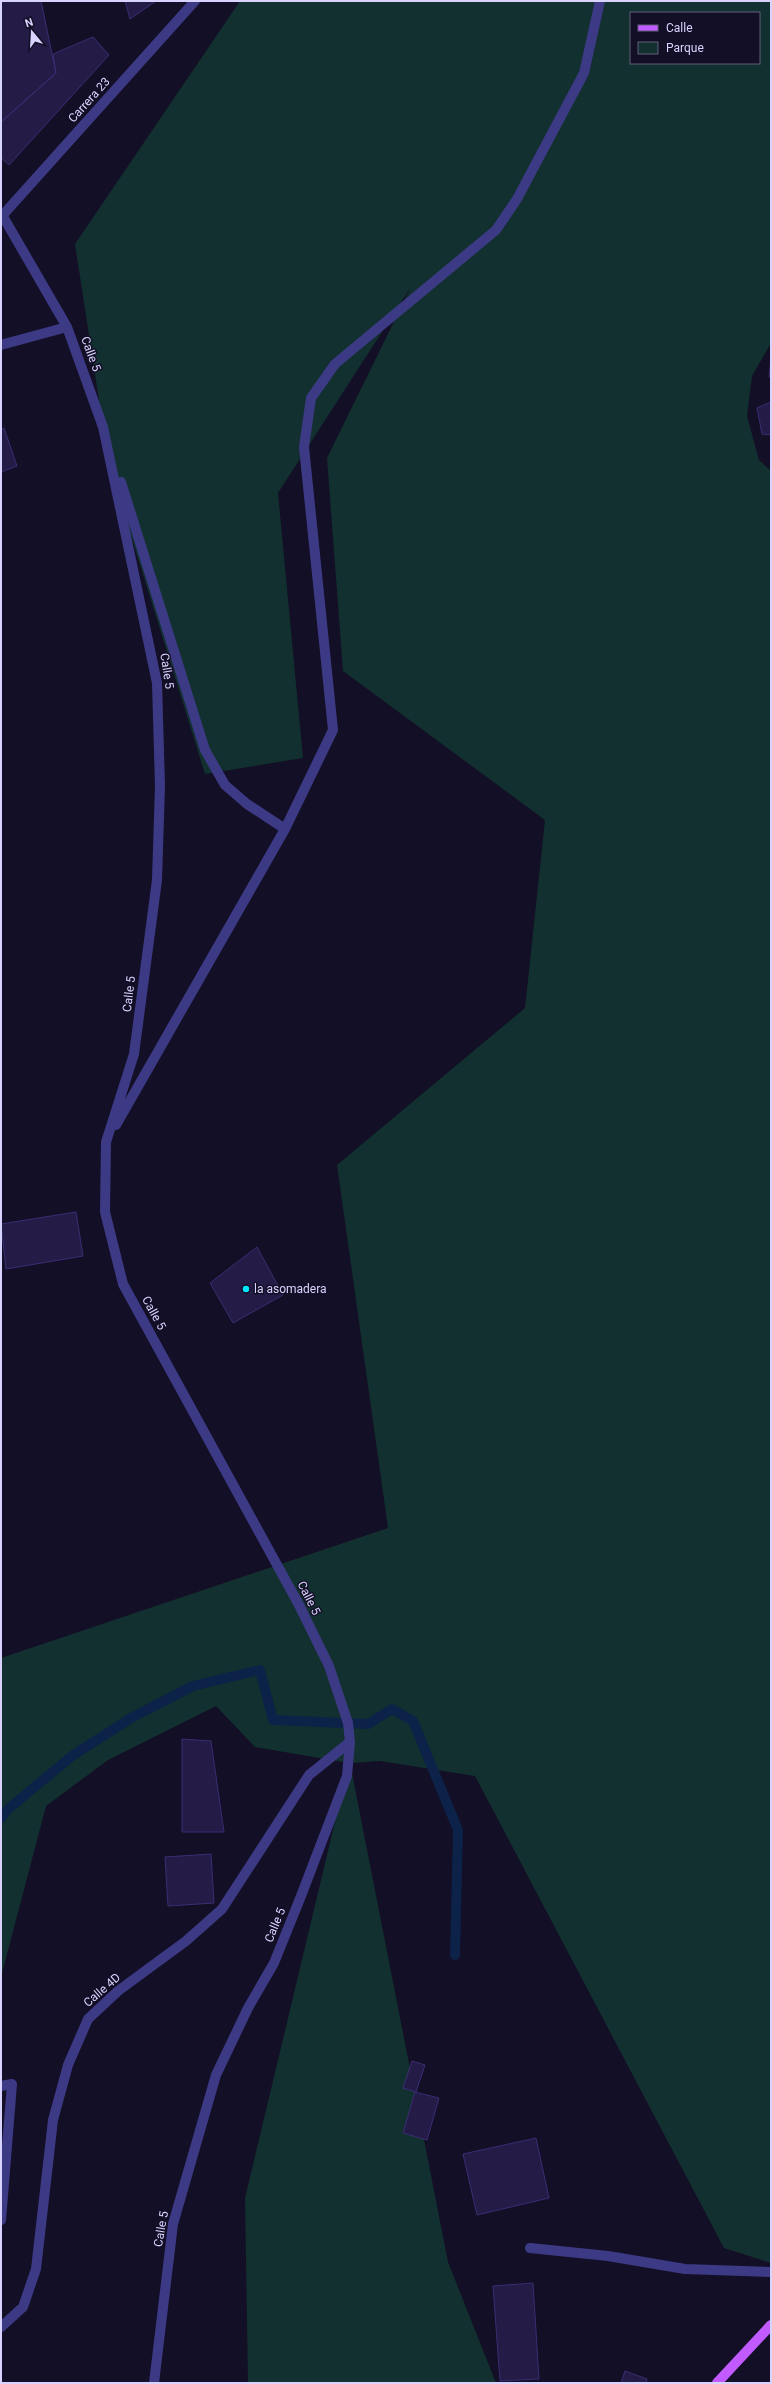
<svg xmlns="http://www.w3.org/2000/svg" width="772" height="2384" viewBox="0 0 772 2384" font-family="Roboto,sans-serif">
  <rect width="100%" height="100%" fill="#130f26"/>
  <path fill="#12302f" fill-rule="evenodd" d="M240 1H771V343L752 376 747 416 759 460 771 471V2263L724 2248 475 1776 380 1761 350 1763 448 2262 496 2383H248L245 2198 349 1763 255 1747 216 1706 108 1760 46 1806 1 1977V1658L388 1528 337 1165 525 1008 545 820 343 671 327 458 411 287 278 493 303 758 205 774 109 465 75 244ZM631 13H759V63H631Z"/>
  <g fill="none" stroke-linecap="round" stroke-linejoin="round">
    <path stroke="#0c2248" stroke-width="10" d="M1 1818 7 1810 72 1756 131 1718 193 1686 260 1670 273 1720 368 1724 392 1709 413 1721 458 1830 455 1955"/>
  </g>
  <path fill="#241b47" stroke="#3b2d73" d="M1 1H41L56 73 1 122Z
    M125 1H156L130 19Z
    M93 37 109 55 9 165 1 158V122L56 73 53 54Z
    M771 359V377H769Z
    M771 402V435L762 434 757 408Z
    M4 428 17 466 1 472V430Z
    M76 1212 83 1256 6 1269 1 1224Z
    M257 1247 283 1295 233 1323 210 1283Z
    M182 1739 211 1741 224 1832H182Z
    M211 1854 214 1903 168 1906 165 1857Z
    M412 2061 425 2065 416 2092 403 2088Z
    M415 2092 439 2098 427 2140 403 2133Z
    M536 2138 549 2198 477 2215 463 2154Z
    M533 2283 539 2379 500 2381 493 2286Z
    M625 2371 647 2379 646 2383H621Z"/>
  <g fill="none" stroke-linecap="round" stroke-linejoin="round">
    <path stroke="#3d3a85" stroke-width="10" d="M1 213 67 327 103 427 157 683 160 786 157 880 134 1054 106 1142 105 1212 123 1284 299 1605 329 1666 348 1723 350 1742 347 1776 301 1896 274 1963 248 2008 216 2075 173 2224 154 2383
      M2 216 195 1
      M1 345 67 327
      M121 482 205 750 225 785 247 804 285 829
      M116 1125 285 829 333 730 304 447 311 398 335 364 496 230 517 199 584 73 600 1
      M1 2086 12 2084 1 2220
      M530 2248 608 2256 685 2269 771 2272
      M1 2327 23 2307 36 2269 53 2120 68 2065 88 2019 118 1991 186 1941 222 1909 309 1775 350 1742"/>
    <path stroke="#c25bff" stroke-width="10" d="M717 2383 771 2325"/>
  </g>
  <circle fill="#00e5ff" stroke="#130f26" stroke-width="1.5" cx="246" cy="1289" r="4"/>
  <g text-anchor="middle" stroke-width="3" stroke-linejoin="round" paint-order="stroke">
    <g font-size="12" fill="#d9d4ff" stroke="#130f26">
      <text transform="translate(89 100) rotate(-48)" y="4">Carrera 23</text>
      <text transform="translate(91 354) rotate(70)" y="4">Calle 5</text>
      <text transform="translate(167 671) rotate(81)" y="4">Calle 5</text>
      <text transform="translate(129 994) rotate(-83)" y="4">Calle 5</text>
      <text transform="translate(154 1313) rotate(61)" y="4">Calle 5</text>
      <text transform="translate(309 1598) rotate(63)" y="4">Calle 5</text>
      <text transform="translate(275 1925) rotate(-68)" y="4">Calle 5</text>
      <text transform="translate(102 1990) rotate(-41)" y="4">Calle 4D</text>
      <text transform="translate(161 2229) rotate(-80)" y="4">Calle 5</text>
    </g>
    <g font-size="12" fill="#d9d4ff" stroke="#130f26" text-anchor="start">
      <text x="254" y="1293">la asomadera</text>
    </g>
  </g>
  <rect width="772" height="2384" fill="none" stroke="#d9d4ff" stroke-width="4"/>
  <rect x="630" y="12" width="130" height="52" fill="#130f26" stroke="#625e7d"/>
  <rect x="638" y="25" width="20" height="6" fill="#c25bff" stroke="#625e7d"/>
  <text x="666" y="32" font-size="12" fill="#d9d4ff">Calle</text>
  <rect x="638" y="42" width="20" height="12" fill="#12302f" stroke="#625e7d"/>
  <text x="666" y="52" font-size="12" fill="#d9d4ff">Parque</text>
  <g transform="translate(32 32) rotate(342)" stroke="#130f26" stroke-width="3" paint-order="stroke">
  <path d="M0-3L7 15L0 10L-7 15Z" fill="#d9d4ff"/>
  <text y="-6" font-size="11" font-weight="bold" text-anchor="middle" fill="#d9d4ff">N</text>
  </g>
</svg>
